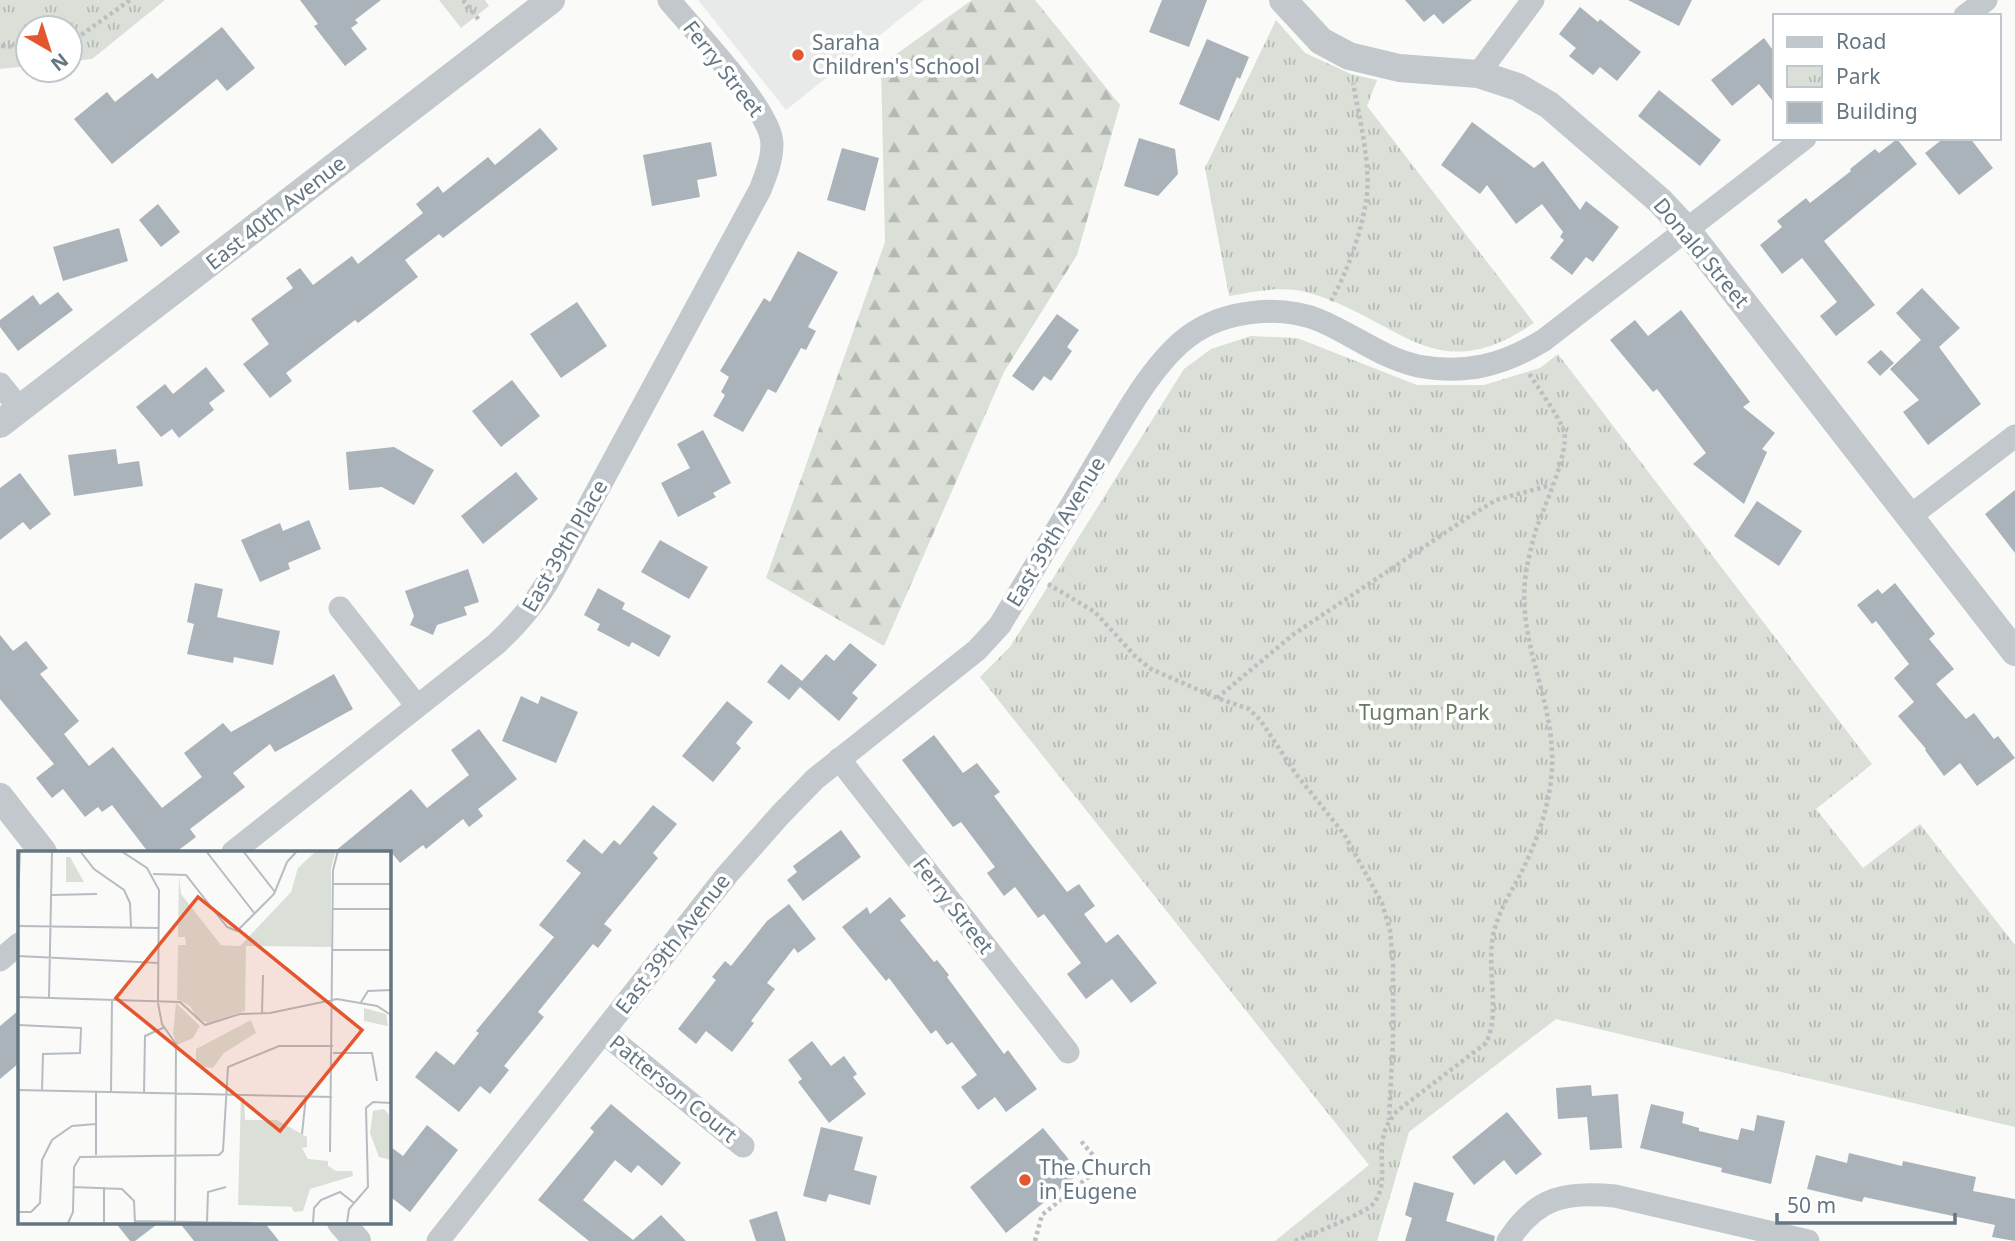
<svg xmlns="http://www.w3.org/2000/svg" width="2015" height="1241" viewBox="0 0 2015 1241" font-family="'Noto Sans',sans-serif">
  <defs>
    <pattern id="forest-firs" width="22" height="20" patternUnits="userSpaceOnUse" patternTransform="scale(1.75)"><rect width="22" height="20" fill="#dadfd7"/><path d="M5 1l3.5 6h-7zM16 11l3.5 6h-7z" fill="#b4b9b4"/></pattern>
    <pattern id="park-tufts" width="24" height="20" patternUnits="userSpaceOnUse" patternTransform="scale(1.75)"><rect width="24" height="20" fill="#dadfd7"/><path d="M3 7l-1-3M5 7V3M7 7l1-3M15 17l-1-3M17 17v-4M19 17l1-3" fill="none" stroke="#b4b9b4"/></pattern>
  </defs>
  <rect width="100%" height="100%" fill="#fafaf8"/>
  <path fill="#e8e9e9" d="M698 0H924L786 110Z"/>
  <path fill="url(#forest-firs)" d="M972 0H1035L1120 105 1077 255 1004 372 884 646 766 578 885 242 881 65Z"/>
  <path fill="url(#park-tufts)" d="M0 0H165L92 59 70 61V28H28V66L0 69Z
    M439 0H485L489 6 461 28Z
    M1276 20 1305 53 1351 74 1377 80 1367 106 1534 323C1436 390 1403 322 1313 294 1285 285 1257 291 1229 296L1205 168Z
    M1251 336 1297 338 1417 385H1484L1540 368 1558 354 1872 764 1816 809 1863 868 1920 824 2015 945V1127L1556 1019 1409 1132 1377 1241H1275L1369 1165 980 677 1010 647 1184 369 1211 349Z"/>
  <path fill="#aab3b9" d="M300 0H381L355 20 358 23 351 28 367 49 345 66 314 26 318 24Z
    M1162 0H1207L1189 47 1149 32Z
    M1405 0H1472L1443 24 1434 14 1424 22Z
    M1628 0H1692L1679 26Z
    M1580 7 1598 22 1600 19 1641 52 1617 81 1600 67 1593 75 1569 56 1576 48 1559 34Z
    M222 27 255 68 227 91 217 79 112 164 74 119 107 92 115 102 152 73 157 79Z
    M1764 38 1775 53V104L1759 84 1732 106 1711 80Z
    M1207 39 1249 57 1240 79 1237 77 1219 121 1179 104Z
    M1659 90 1721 140 1700 166 1638 116Z
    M1472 122 1534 168 1543 161 1580 210 1586 201 1619 227 1593 262 1586 257 1572 275 1550 258 1564 240 1560 237 1563 232 1542 204 1516 224 1487 185 1480 194 1441 165Z
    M540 128 558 149 443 238 439 234 405 260 418 277 358 323 355 320 286 373 292 381 270 398 243 364 269 344 251 319 293 288 286 278 300 268 313 285 352 256 358 264 423 213 416 204 438 186 443 193 488 157 495 165Z
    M1139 138 1175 149 1178 174 1158 196 1124 186Z
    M1944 138H1970L1993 168 1959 195 1925 153Z
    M1897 139 1917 164 1824 241 1875 305 1836 336 1820 316 1837 302 1802 258 1782 274 1760 245 1782 227 1777 221 1806 198 1810 203 1851 171 1850 169 1875 149 1879 153Z
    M711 142 717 176 697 180 700 197 652 206 643 155Z
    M842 148 879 158 865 211 827 200Z
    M158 204 180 232 161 247 139 220Z
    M119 228 128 261 63 281 53 247Z
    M798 251 838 272 808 327 816 331 806 350 801 348 776 393 768 389 743 432 713 416 725 395 721 392 729 377 720 371 764 298 770 302Z
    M1922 288 1960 328 1939 347 1981 404 1928 445 1903 412 1919 400 1890 369 1921 340 1896 313Z
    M58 292 73 310 18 351 0 327V320L33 295 40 305Z
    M577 302 607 346 561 378 530 334Z
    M1681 310 1750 402 1743 407 1775 433 1762 449 1767 452 1744 504 1693 464 1706 453 1657 389 1653 392 1610 340 1635 320 1648 336Z
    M1057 314 1079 330 1067 347 1072 351 1051 381 1044 376 1033 391 1012 376Z
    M1881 350 1894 363 1880 376 1867 362Z
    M206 367 225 391 209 403 214 410 179 438 172 429 161 437 136 407 165 384 173 394Z
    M512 380 540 416 501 447 472 411Z
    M703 430 731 483 713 493 716 497 678 517 661 483 690 468 677 444Z
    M394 447 434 470 414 505 382 487 349 490 346 452Z
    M116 449 118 464 139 461 143 486 74 496 68 455Z
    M516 472 538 499 483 544 461 516Z
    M20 473 51 514 30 530 23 522 0 540V488Z
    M2015 490V553L1985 514Z
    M1757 501 1802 531 1779 566 1734 536Z
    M309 520 321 549 288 563 290 569 260 582 241 540 280 523 283 531Z
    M660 540 708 567 689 599 641 572Z
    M468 569 479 602 464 607 467 615 437 625 433 635 410 625 414 616 405 591Z
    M195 583 223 589 217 617 280 631 273 665 234 657 233 663 187 654 194 624 187 622Z
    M1895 583 1935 634 1929 639 1954 669 1936 684 1966 719 1974 713 1994 739 1998 736 2015 758 1977 786 1960 763 1944 776 1925 750 1926 749 1898 716 1914 702 1894 678 1909 664 1876 621 1872 624 1857 605 1878 589 1882 594Z
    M598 588 625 603 622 609 671 636 659 657 632 642 629 647 597 630 600 624 584 615Z
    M0 635 13 651 26 641 48 668 40 674 79 721 64 734 89 766 113 747 162 808 202 777 184 753 223 723 231 732 334 674 353 709 275 752 270 744 233 773 245 787 190 829 196 837 176 852H148L112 805 102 812 98 807 85 817 63 789 52 798 36 778 54 764 0 699Z
    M850 643 877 665 852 693 858 698 839 721 800 687 789 700 767 682 781 664 802 681 826 654 834 661Z
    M521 696 538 704 541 696 578 712 556 763 502 741Z
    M727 701 753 722 736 743 741 748 713 782 682 756Z
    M479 729 517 779 478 809 483 816 469 827 463 819 426 849 423 845 400 863 391 852H334L411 789 427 808 469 775 451 750Z
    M934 735 963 773 977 763 1000 792 994 796 1067 892 1079 884 1095 906 1084 914 1106 943 1118 934 1157 983 1131 1003 1112 979 1086 999 1067 974 1081 963 1044 914 1038 918 1015 887 1004 896 987 873 995 867 961 822 953 827 902 760Z
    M653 805 677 824 653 853 658 858 604 924 612 930 598 948 593 944 538 1012 544 1017 504 1066 509 1070 490 1094 480 1086 459 1112 415 1077 436 1051 454 1065 479 1033 476 1031 554 937 539 925 581 873 566 861 584 839 602 854 614 840 620 845Z
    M841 830 861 857 803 901 787 880 797 872 793 866Z
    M890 897 906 916 900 920 934 962 937 960 949 975 947 977 1004 1054 1008 1050 1037 1089 1006 1112 995 1097 978 1110 961 1087 977 1075 952 1042 947 1045 936 1030 931 1034 889 978 886 981 842 927 867 907 870 914Z
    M789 904 816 939 798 953 794 948 767 983 775 989 751 1021 754 1023 732 1052 706 1031 696 1044 678 1029 716 980 712 977 725 961 731 966 767 921Z
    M19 1010V1063L0 1079V1026Z
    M812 1041 831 1066 844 1056 857 1074 853 1077 866 1094 829 1123 798 1082 802 1079 788 1060Z
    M1591 1085 1592 1096 1618 1094 1622 1148 1590 1150 1587 1117 1558 1119 1556 1088Z
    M611 1104 681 1163 662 1186 638 1165 631 1173 615 1160 583 1200 633 1240 661 1215 686 1241H589L538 1200 594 1132 590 1128Z
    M1651 1104 1684 1112 1682 1123 1699 1128V1131L1738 1140 1741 1128 1754 1131 1757 1115 1785 1121 1771 1184 1721 1172 1722 1168 1640 1148Z
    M1507 1112 1542 1154 1516 1175 1504 1160 1474 1185 1452 1157Z
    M427 1125 458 1150 410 1212 388 1195V1145L403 1156Z
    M821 1127 863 1137 854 1170 877 1176 870 1205 829 1194 826 1202 803 1196Z
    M1043 1128 1080 1173 1006 1233 970 1187Z
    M1849 1153 1902 1166 1903 1161 1976 1177 1973 1191 2015 1199V1241L1992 1237 1995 1225 1864 1197 1862 1202 1807 1189 1816 1155 1847 1163Z
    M1414 1182 1454 1193 1446 1221 1495 1236 1494 1241H1405L1412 1218 1405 1215Z
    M777 1211 786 1241H756L749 1220Z
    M115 1222H160L135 1241H130Z
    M179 1222H264L279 1241H194Z"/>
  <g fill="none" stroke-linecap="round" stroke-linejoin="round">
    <path stroke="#bbbfc2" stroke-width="4.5" stroke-dasharray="3.5 3.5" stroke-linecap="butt" d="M463 0 479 20
      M70 43 130 0
      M1 46 28 47
      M1331 301C1347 272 1361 234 1366 201 1372 169 1359 116 1353 83
      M1048 584 1095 612 1135 656 1151 669 1217 698 1249 709 1261 721 1296 774 1344 834 1382 903 1390 930 1393 964V1041L1389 1120
      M1217 698 1294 634 1467 518 1496 500 1551 485
      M1035 1241 1042 1215 1102 1166 1081 1141
      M1295 1241C1311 1234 1365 1214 1374 1203 1394 1175 1367 1145 1397 1111L1486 1043C1502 1011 1484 964 1495 928 1500 909 1511 892 1520 875 1539 837 1554 795 1552 753 1550 693 1519 642 1525 580 1527 564 1531 548 1535 533 1542 510 1570 453 1564 431 1559 417 1537 386 1528 372"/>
    <path stroke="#c3c8cc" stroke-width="23" d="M1965 16 1986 0
      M1478 74 1533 0
      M0 384 20 409
      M1909 517 2015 436
      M340 608 417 706
      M839 759 1068 1052
      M233 852 495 645C519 623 537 602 552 574L760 190C766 175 772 160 772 144 772 110 692 29 669 0
      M0 960 19 944
      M603 1032 743 1146
      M438 1241 727 875 780 815 815 779 977 650 1000 625C1033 570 1066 515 1098 460 1122 421 1152 363 1189 336 1224 310 1281 304 1321 321 1354 335 1382 358 1418 366 1465 375 1504 365 1544 340L1805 138
      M1508 1241C1536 1197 1566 1191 1615 1196L1808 1241"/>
    <path stroke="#c3c8cc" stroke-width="28" d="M1283 0 1321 41 1349 56 1399 68 1478 74 1518 87 1549 105 1660 201 1686 229 2015 652
      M0 424 551 0
      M0 797 43 852
      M341 1222 357 1241"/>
  </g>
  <g fill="#e4572e" stroke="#fff" stroke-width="2.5">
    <circle cx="798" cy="55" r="7"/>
    <circle cx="1025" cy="1180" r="7"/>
  </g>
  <g text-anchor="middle" stroke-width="7" stroke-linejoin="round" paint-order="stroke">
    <g font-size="21" fill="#657683" stroke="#fff" text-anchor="start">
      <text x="812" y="50">Saraha<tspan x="812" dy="24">Children's School</tspan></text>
      <text x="1039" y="1175">The Church<tspan x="1039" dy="24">in Eugene</tspan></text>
    </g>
    <g font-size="21" fill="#657683" stroke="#fff">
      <text transform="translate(723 69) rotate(52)" y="7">Ferry Street</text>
      <text transform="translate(276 213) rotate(-38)" y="7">East 40th Avenue</text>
      <text transform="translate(1701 253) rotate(50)" y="7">Donald Street</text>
      <text transform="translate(1056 532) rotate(-59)" y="7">East 39th Avenue</text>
      <text transform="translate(565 546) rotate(-60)" y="7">East 39th Place</text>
      <text transform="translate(953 906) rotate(52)" y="7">Ferry Street</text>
      <text transform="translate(673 944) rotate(-52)" y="7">East 39th Avenue</text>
      <text transform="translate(673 1089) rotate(39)" y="7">Patterson Court</text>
    </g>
    <g font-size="21" fill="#687a64" stroke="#fff">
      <text x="1424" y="720">Tugman Park</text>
    </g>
  </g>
  <g transform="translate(18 851)">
    <rect width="373" height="373" fill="#fafaf8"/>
    <path d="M346 157 368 163 370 175 346 170ZM233 169 238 182 206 202 195 217 178 215V198ZM366 258 371 264 373 309 361 306 352 282 355 260ZM244 297 307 313 318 320H334L335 325 292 338 285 360 276 361Z" fill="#dadfd7"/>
    <path d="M298 0H318L313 17V96L228 95 227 160 190 172 179 167 172 155 159 148 160 94H168L167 86H160L161 25 163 43 203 94 222 95 273 41 280 17ZM48 6H52L66 31H48ZM158 152 182 175 175 187 159 194 155 183ZM223 247H226L227 269H259L289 286V296L284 297 290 308 310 310V326L283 339V356L220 354Z" fill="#dadfd7"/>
    <path fill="none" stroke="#b5bdc2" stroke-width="2" d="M62 0 76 18 106 39 112 52 113 76M103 0 129 17 141 39 140 152 144 173 158 193 157 372M188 0 237 63M225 0 257 41M135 23 168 24 209 76 219 80 256 43 269 11 279 0M315 33H373M33 44 79 43M0 51 2 0M315 58H373M0 75 141 77M315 99H373M0 105 141 112M0 146 162 151 187 174 222 163 252 162 319 148 359 155 373 164M31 146 34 0M343 151 350 140 373 139M244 163 245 124M0 174 63 177 62 202 25 203 24 240M315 202H354L359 230M0 239 314 246M93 242 94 149M126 242 127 185 147 176M284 283 288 245M0 297V371M312 301 315 19 320 0M78 304V241M55 336 104 338 116 350 117 372M1 361H13L22 352 24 309 34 289 54 275 78 273M117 370 233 372M50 372 55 361 56 316 62 306 201 304 205 300 210 216 261 195H315M86 372V336M189 372 190 341 208 336M295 372 296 357 303 349 322 341 336 352M329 372 331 358 350 336 348 257 355 251 373 252"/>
    <path fill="#e4572e" fill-opacity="0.15" stroke="#e4572e" stroke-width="3.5" d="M180 46 344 179 262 280 98 147Z"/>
    <rect width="373" height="373" fill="none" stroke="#657683" stroke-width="3.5"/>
  </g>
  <rect x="1773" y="14" width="228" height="126" fill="#ffffff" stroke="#c1c8cd" stroke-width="2"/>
  <rect x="1787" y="37" width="35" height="10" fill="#c3c8cc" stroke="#c1c8cd" stroke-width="2"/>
  <text x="1836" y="49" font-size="21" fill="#657683">Road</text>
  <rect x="1787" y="66" width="35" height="21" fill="url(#park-tufts)" stroke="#c1c8cd" stroke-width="2"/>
  <text x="1836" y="84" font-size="21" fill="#657683">Park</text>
  <rect x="1787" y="102" width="35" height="21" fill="#aab3b9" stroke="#c1c8cd" stroke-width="2"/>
  <text x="1836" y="119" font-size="21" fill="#657683">Building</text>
  <g transform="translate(49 49) rotate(141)"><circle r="33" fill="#ffffff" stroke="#c1c8cd" stroke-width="2"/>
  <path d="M0-5L12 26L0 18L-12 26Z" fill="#e4572e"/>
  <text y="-10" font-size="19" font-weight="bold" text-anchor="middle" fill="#657683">N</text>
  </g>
  <path d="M1777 1213v10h178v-10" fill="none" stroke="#657683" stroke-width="3.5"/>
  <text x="1787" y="1213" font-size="21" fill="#657683" stroke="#ffffff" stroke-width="5" paint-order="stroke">50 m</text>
</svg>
